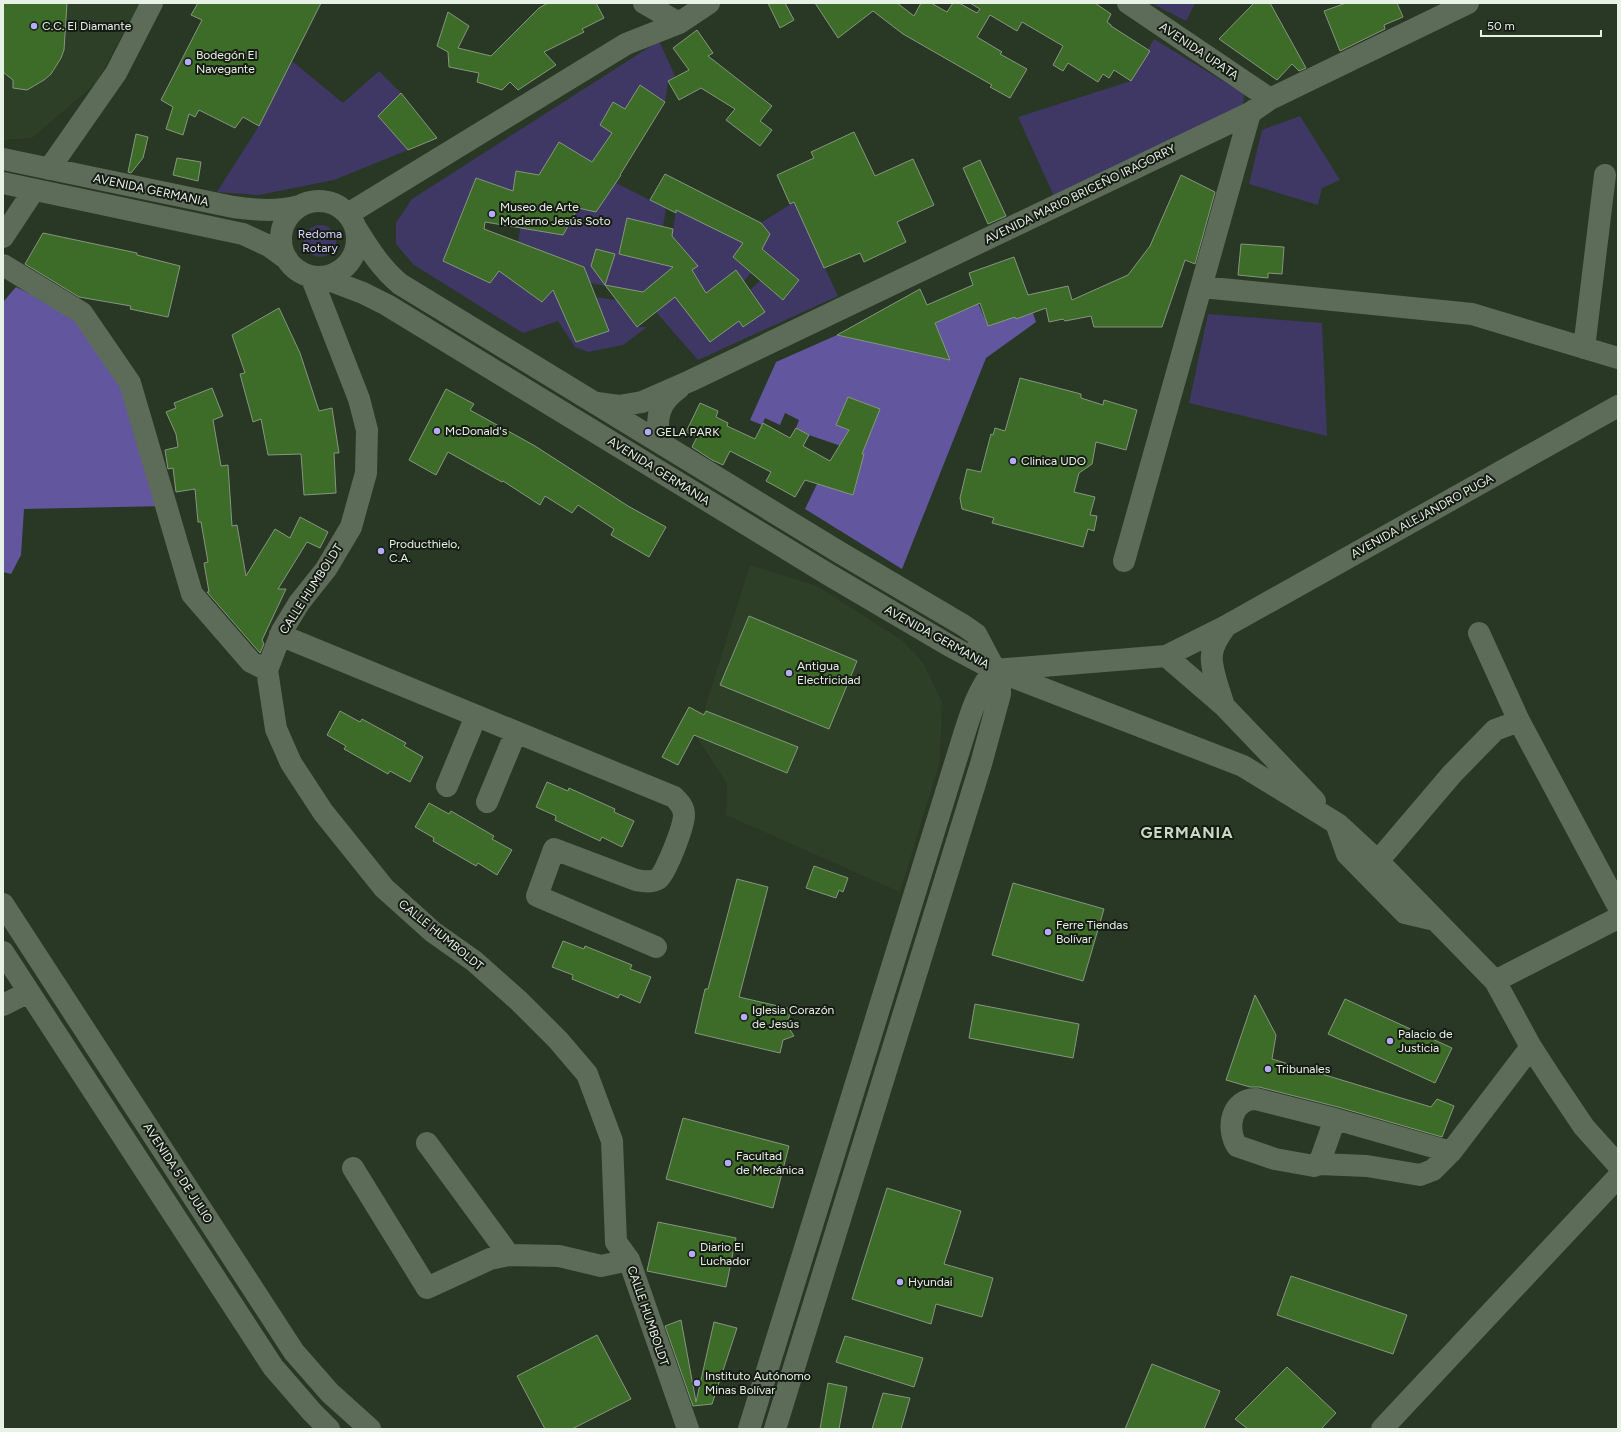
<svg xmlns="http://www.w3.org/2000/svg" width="1621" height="1432" viewBox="0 0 1621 1432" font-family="Figtree,sans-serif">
  <rect width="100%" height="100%" fill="#293725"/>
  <path fill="#2e3f27" d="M3 3H140L96 83 32 138 3 140Z
    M750 565 817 586 903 641 923 663 942 702 940 761 900 892 726 815 727 784 696 736Z"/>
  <path fill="#3f3865" d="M1151 3H1195L1186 21Z
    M1154 39 1244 94 1243 113 1058 205 1018 117 1131 81Z
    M659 41 675 76 668 81 665 102 640 85 625 109 613 102 600 125 612 133 592 162 559 142 545 166V175L516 171 513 191 476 178 443 261 490 283 508 256 516 283 542 302 560 281 518 242 524 203 563 235 578 208 596 212 616 183 666 208 663 227 627 218 619 254 680 261 643 292 590 283 554 292 576 342 608 331 595 297 630 302 623 308 637 327H647L623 345 588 352 575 347 558 321 523 333 414 265 396 244V223L412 199Z
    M292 61 343 103 379 71 401 93 378 116 408 150 334 180 259 195 217 192 259 126Z
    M1300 116 1340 180 1322 188 1318 205 1249 184 1262 130Z
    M794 202 838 296 698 360 656 312 675 297 710 342 731 327 716 306 724 300 744 327 764 312 750 290 760 281 783 300 799 280 762 249 770 234 761 223Z
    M676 210 761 234 733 257 751 273 743 282 736 270 715 286 709 297 703 287 694 293 690 271 697 265 672 236Z
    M304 241a16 16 0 1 1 32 0a16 16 0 1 1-32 0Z
    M1208 314 1322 323 1327 436 1189 403Z"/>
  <path fill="#62569e" d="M16 287 88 322 130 382 166 506 24 509 21 555 11 574 3 572V302Z
    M978 303 988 326 1032 310 1036 322 986 358 902 569 805 509 817 484 864 454 809 435 796 428 799 420 785 413 780 425 765 418 762 425 750 420 776 362 837 335 949 360 935 323Z"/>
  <path fill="#3c6c27" stroke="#869680" d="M3 3H67L64 50 61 58 51 74 44 80 27 90 13 88V80L3 72Z
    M198 3H321L259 126 243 117 235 128 199 110 195 117 189 114 183 135 166 129 173 107 161 100 202 20 191 15Z
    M548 3H596L604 18 582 29 584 32 544 52 556 65 518 90 510 82 502 90 477 82 479 73 449 67 448 52 437 46 448 12 469 26 458 48 491 56 539 8Z
    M768 3H785L794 20 780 28Z
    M815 3H897L914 16 921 3H931L947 12 953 3H959L977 13 980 9 970 3H1095L1111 14 1107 22 1111 25V26L1150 51 1131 81 1114 70 1109 78 1103 74 1098 82 1068 63 1063 71 1053 65 1063 46 1022 22 1017 31 990 15 977 37 1002 52 1000 54 1027 69 1010 98 990 87 992 85 903 34 873 11 838 38Z
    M1254 3H1270L1306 68 1299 71 1292 64 1277 80 1219 39Z
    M1346 3H1397L1403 17 1384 25 1385 29 1340 51 1324 11Z
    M697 30 713 53 708 56 772 106 760 121 772 130 760 146 726 120 735 109 701 88 679 100 668 81 689 70 673 48Z
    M640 85 665 102 620 175H621L596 212 578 208 563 235 485 222 484 229 584 267 609 331 576 342 553 290 542 302 499 271 490 283 443 261 476 178 513 191 516 171 539 175 559 142 592 162 612 133 600 125 613 102 625 109Z
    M401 93 437 138 408 150 378 116Z
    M854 132 875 176 913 159 934 205 897 222 906 242 864 262 860 253 824 268 794 202 790 204 777 175 814 158 811 152Z
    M136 134 148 137 143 158 131 173 128 172Z
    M177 158 201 162 198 181 173 175Z
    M980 160 1006 216 988 224 963 168Z
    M665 174 761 223 770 234 762 249 799 280 783 300 733 257 743 243 676 210V213L650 200Z
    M1181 175 1215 192 1195 264 1185 260 1162 327H1094L1091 316 1065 321 1063 319 1049 322 1046 308 1016 319 1015 317 988 326 980 303 935 323 950 360 837 335 920 289 927 305 973 285 969 273 1014 257 1028 295 1068 286 1072 300 1128 275 1150 246Z
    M627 218 673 229 672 236 698 266 692 270 706 293 736 270 765 312 743 327 739 321 710 342 675 297 637 327 605 285 643 292 673 267 619 254Z
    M43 233 137 253V255L180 266 168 317 130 309 131 306 79 297 25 264Z
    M1241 244 1284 247 1282 274 1268 273V278L1238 275Z
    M596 249 615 254 605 285 591 266Z
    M279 308 300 353 319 411 332 408 339 453H334L336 493 304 495 301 454 268 455 261 419 253 422 240 374 245 373 232 335Z
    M1020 378 1081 394V398L1103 405 1104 400 1137 410 1126 450 1096 442 1092 464 1079 473 1074 492 1095 497 1090 515 1097 516 1094 531 1088 529 1083 547 992 523 994 518 962 509 960 498 967 469 981 472 991 434 993 435 995 428 1005 431Z
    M212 388 223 416 213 420 221 466 228 465 232 526 237 525 246 576 275 529 290 538 300 517 328 532 320 548 307 542 278 589H286L262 640 264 644 260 653 207 592H209L204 563 208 562 201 522H198L195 489 176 492 173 468 168 469 165 450 178 447 176 434 166 412 176 408 174 403Z
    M446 389 474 404 470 410 535 446 628 506 666 527 649 557 611 535 614 529 578 505 572 513 545 496 540 505 503 481 502 482 448 452 436 475 409 460Z
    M848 397 880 409 862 454H864L853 495 805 480 795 497 766 481 771 472 730 451 723 465 712 460 692 447 697 437 686 432 700 403 718 411 716 417 728 423 727 426 755 439 763 423 790 438 796 428 809 435 803 446 830 461 849 430 836 425Z
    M749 616 857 661 829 729 720 685Z
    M689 707 704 715 706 711 798 747 787 773 694 735 678 765 662 757Z
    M340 711 360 722 362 719 406 743 404 746 423 757 410 782 390 771 388 774 344 749 346 746 327 735Z
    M547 782 568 791 569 788 615 809 614 812 634 821 622 847 602 837 600 841 555 820 556 816 536 807Z
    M429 803 449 814 451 811 494 836 492 839 512 850 497 875 478 863 476 866 433 841 434 838 415 827Z
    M814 866 848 878 843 892 839 890 836 898 806 888Z
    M737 879 768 887 739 997 791 1009 787 1025 794 1036 783 1040 780 1053 695 1033 705 989H708Z
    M1013 883 1104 909 1083 981 992 955Z
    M563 941 584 949 585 946 632 965 630 969 651 977 640 1003 620 994 618 998 572 979 573 975 552 967Z
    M1255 995 1276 1035 1272 1059 1431 1107 1437 1099 1454 1106 1442 1137 1338 1107 1259 1087H1250L1226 1080Z
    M1345 999 1452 1048 1435 1083 1328 1034Z
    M975 1004 1079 1024 1073 1058 969 1038Z
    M683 1118 789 1146 773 1208 666 1179Z
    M887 1188 961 1211 944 1264 993 1278 982 1317 936 1304 931 1324 852 1299Z
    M658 1222 736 1238 726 1287 647 1271Z
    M1291 1276 1407 1315 1393 1354 1277 1315Z
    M681 1320 696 1402 714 1322 737 1328 712 1404 693 1406 665 1326Z
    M597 1335 631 1399 572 1429H545L517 1376Z
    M845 1336 923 1358 914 1387 836 1362Z
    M1152 1364 1220 1391 1204 1429H1125Z
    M1287 1367 1336 1413 1321 1429H1248L1235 1419Z
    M828 1383 847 1387 839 1429H820Z
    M883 1393 910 1398 901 1429H872Z"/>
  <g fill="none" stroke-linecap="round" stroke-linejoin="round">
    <path stroke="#5d6c58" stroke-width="22" d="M644 3 679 23
      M1128 3 1270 99
      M3 159 233 207C256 210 277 212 299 206
      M49 169 116 73 152 3
      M3 183 243 234 269 246 287 259
      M281 239a38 38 0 1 1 76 0a38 38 0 1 1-76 0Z
      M348 214 626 44 679 23 709 3
      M356 228C369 249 381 268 400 284L839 552 963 625 976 634 995 670 1000 688V694L981 764 775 1429
      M3 237 34 190
      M3 265 82 313 130 383 192 594 251 662 267 670
      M311 276 359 399 367 430 366 473 351 527 326 569 299 603 282 631 267 670 276 729 291 763 323 812 384 888 433 932 474 961 519 1001 558 1040 587 1074 612 1141 616 1242 629 1260 688 1429
      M321 277 363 293 387 305 826 573 950 646 995 670 1243 766 1336 823 1347 854 1405 913 1435 920
      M1202 287 1472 314 1618 358
      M1584 348 1605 175
      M597 403 619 406 642 402 690 381 1250 113 1270 99 1468 3
      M659 442C656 417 658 403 679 388
      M1124 561 1250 113
      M1479 633 1519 721 1618 906
      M280 635 674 797C679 802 684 807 684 815 684 826 666 873 658 879 651 883 644 881 636 880L554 849 537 896 656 947
      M1166 656 1224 706 1315 801
      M1224 706C1220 692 1210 668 1212 654 1213 643 1220 634 1226 626
      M447 786 476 716
      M487 802 516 732
      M1338 824 1378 861 1495 981 1531 1047 1553 1081 1584 1127 1618 1165
      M1378 861 1452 774 1495 730 1519 721
      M3 904 294 1352 330 1393 370 1429
      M3 952 273 1367 312 1412 329 1429
      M1495 981 1618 918
      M3 1005 29 992
      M1335 1119 1256 1099C1231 1099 1226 1128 1237 1146L1275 1159 1314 1166 1319 1164 1367 1166 1420 1175 1433 1170 1451 1152
      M427 1143 509 1255
      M1319 1164 1335 1119 1451 1152 1531 1047
      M353 1168 427 1288 490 1259 509 1255 559 1256 601 1266 629 1260
      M749 1429 957 757C966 730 975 690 995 670L1166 656 1226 626 1618 406
      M1382 1429 1618 1177"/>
  </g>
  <g fill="#b5acf8" stroke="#161c14" stroke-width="1.5">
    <circle cx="34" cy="26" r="4"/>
    <circle cx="188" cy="62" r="4"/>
    <circle cx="492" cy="214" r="4"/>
    <circle cx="437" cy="431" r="4"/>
    <circle cx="648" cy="432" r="4"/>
    <circle cx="1013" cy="461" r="4"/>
    <circle cx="381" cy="551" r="4"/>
    <circle cx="789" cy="673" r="4"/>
    <circle cx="1048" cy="932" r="4"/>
    <circle cx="744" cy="1017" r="4"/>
    <circle cx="1390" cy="1041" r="4"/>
    <circle cx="1268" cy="1069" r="4"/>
    <circle cx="728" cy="1163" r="4"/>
    <circle cx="692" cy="1254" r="4"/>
    <circle cx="900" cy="1282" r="4"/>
    <circle cx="697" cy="1383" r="4"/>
  </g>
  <g text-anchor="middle" stroke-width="4" stroke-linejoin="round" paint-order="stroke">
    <g font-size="12" fill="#e8f1e5" stroke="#161c14" text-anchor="start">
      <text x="42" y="30">C.C. El Diamante</text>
      <text x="196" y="59">Bodegón El<tspan x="196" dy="14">Navegante</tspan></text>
      <text x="500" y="211">Museo de Arte<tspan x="500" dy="14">Moderno Jesús Soto</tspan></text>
      <text x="445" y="435">McDonald's</text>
      <text x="656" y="436">GELA PARK</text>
      <text x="1021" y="465">Clinica UDO</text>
      <text x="389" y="548">Producthielo,<tspan x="389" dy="14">C.A.</tspan></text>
      <text x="797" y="670">Antigua<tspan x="797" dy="14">Electricidad</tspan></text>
      <text x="1056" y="929">Ferre Tiendas<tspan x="1056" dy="14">Bolívar</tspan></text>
      <text x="752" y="1014">Iglesia Corazón<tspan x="752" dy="14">de Jesús</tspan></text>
      <text x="1398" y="1038">Palacio de<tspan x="1398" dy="14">Justicia</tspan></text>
      <text x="1276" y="1073">Tribunales</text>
      <text x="736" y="1160">Facultad<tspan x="736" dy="14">de Mecánica</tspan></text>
      <text x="700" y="1251">Diario El<tspan x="700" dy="14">Luchador</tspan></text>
      <text x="908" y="1286">Hyundai</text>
      <text x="705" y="1380">Instituto Autónomo<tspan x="705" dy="14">Minas Bolívar</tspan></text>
    </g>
    <g font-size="12" fill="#e8f1e5" stroke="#161c14">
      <text transform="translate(1199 51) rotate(34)" y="4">AVENIDA UPATA</text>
      <text transform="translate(151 190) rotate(12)" y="4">AVENIDA GERMANIA</text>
      <text transform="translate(1080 194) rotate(-26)" y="4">AVENIDA MARIO BRICEÑO IRAGORRY</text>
      <text transform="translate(659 471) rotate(32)" y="4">AVENIDA GERMANIA</text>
      <text transform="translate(1422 516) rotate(-29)" y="4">AVENIDA ALEJANDRO PUGA</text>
      <text transform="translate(311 589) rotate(-57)" y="4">CALLE HUMBOLDT</text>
      <text transform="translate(937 637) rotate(29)" y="4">AVENIDA GERMANIA</text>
      <text transform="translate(441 935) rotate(39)" y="4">CALLE HUMBOLDT</text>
      <text transform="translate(178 1173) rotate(57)" y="4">AVENIDA 5 DE JULIO</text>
      <text transform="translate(648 1316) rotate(71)" y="4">CALLE HUMBOLDT</text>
    </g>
    <g font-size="12" fill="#d8d4fe" stroke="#161c14">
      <text x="320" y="238">Redoma<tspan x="320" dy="14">Rotary</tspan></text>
    </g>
    <g font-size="16" font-weight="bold" letter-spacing="1" fill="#c9dac3" stroke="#161c14">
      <text x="1187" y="838">GERMANIA</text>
    </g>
  </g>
  <rect width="1621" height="1432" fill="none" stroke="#e8f1e5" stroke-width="8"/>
  <path d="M1481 30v6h120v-6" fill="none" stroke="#e8f1e5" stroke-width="2"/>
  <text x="1487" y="30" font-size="12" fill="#e8f1e5" stroke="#161c14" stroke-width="3" paint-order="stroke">50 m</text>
</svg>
